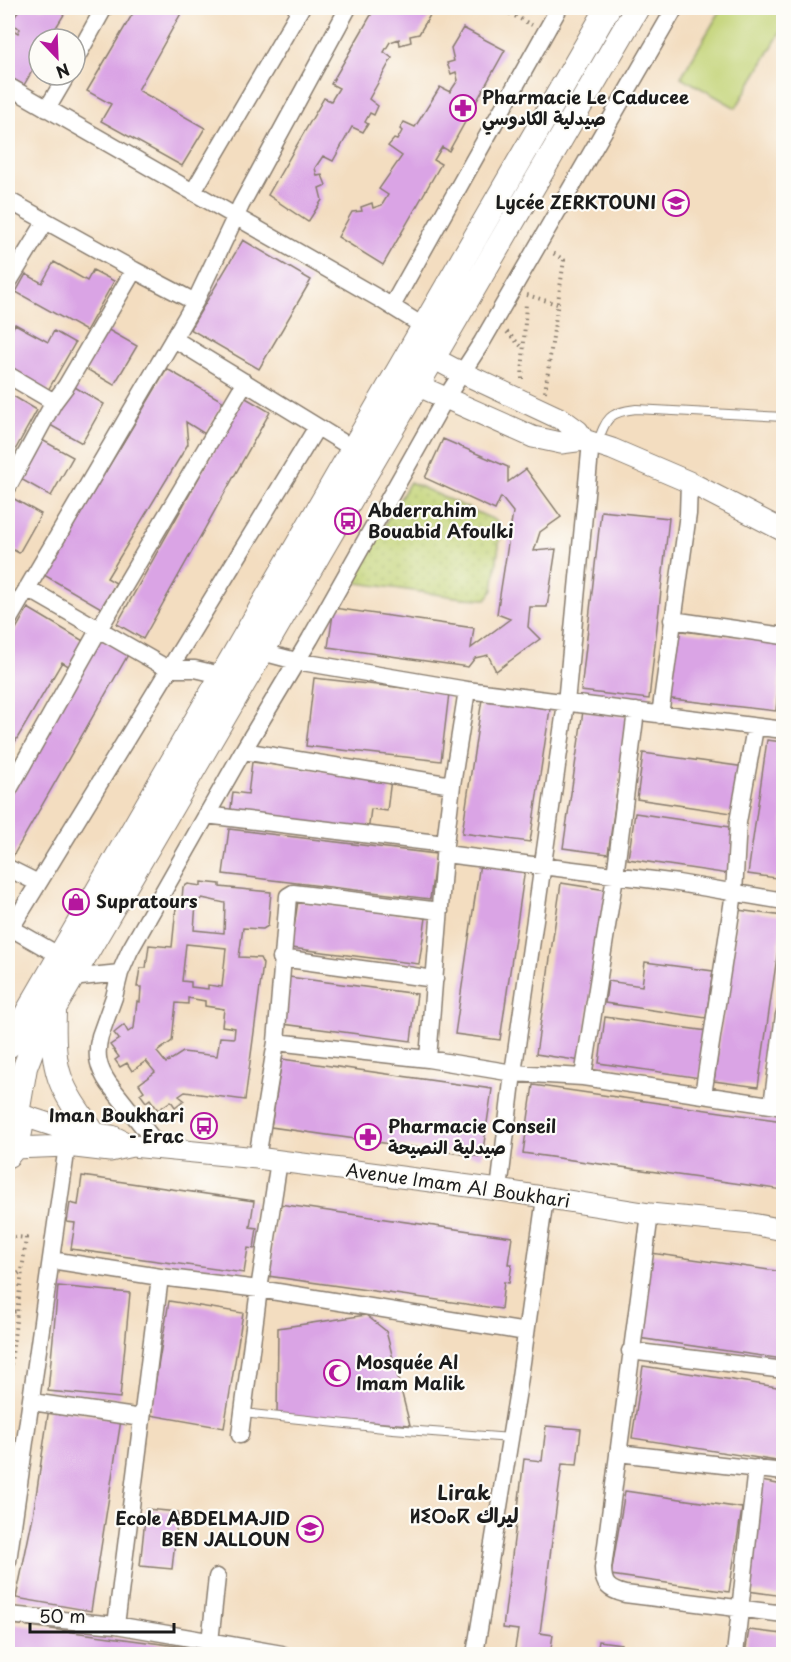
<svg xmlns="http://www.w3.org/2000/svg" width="791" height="1662" viewBox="0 0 791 1662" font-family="'Playpen Sans','Playpen Sans Arabic','Noto Sans Tifinagh',sans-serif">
  <defs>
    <pattern id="park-dots" width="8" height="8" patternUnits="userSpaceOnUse" patternTransform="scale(1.5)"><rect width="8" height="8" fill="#c2d376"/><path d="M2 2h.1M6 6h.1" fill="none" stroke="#a6b566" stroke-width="1.8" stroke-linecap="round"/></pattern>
  </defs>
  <rect width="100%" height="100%" fill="#fdfcf7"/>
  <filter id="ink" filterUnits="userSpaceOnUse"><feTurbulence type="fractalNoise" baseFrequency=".0167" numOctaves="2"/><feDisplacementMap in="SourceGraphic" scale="12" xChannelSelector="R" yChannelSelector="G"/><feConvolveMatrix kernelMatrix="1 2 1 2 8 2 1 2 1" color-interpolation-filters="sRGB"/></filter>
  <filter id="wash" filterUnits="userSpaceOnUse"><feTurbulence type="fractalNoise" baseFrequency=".008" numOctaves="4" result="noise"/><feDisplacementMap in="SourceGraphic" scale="24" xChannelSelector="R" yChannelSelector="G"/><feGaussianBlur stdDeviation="1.35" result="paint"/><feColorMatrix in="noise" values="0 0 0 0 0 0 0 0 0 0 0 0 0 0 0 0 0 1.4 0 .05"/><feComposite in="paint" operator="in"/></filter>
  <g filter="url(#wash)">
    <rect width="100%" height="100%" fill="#f3ddc0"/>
    <path fill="url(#park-dots)" stroke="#6f7849" stroke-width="1.5" d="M410 482 497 521 501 530 493 590 486 599 463 598 351 582Z"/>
    <path fill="#c2d376" stroke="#6f7849" stroke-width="1.5" d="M722 8H783V28L736 108 681 77Z"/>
    <g id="blocks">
      <path fill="#daa4e5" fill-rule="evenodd" d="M20 8H68L49 39 36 38 34 42 37 44 33 49 39 53V59L24 85 15 80 13 84 8 81V27L18 33 20 29 11 23Z
        M136 8H184L138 90 205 128 182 166 101 121 111 104 87 91Z
        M375 8H429L433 10 419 34 410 36 411 42 400 45 399 39 390 42 384 52 392 58 369 99 378 106 374 115 370 113 365 122 368 124 363 132 352 127 333 161 323 156 315 168 317 176 322 175 326 185 319 188 322 200 308 222 268 195 324 98 331 101 339 88 331 84Z
        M463 28 505 50 449 151 442 147 434 160 441 164 383 265 338 237 352 212 362 211 361 207 372 203 373 208 382 205 388 195 379 189 402 156 388 146 394 139 397 140 402 131 400 129 404 122 415 127 440 87 450 92 458 80 456 72 451 74 447 63 454 61 451 48Z
        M243 240 311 280 259 369 190 329Z
        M54 262 87 281 93 270 114 281 86 331 16 292 26 274 42 283Z
        M15 324 48 342 54 331 75 343 47 392 8 370V337Z
        M105 328 137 346 114 385 83 367Z
        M167 369 224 402 205 434 186 422 188 444 107 578 116 583 101 608 44 575Z
        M73 386 104 404 82 443 50 425Z
        M8 393 37 410 8 463Z
        M244 397 270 412 143 639 117 624Z
        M443 439 508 467V482L526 469 561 517 540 532 534 551 556 549 547 607H530L528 627 540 639 496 671 488 655 475 658 468 667 328 647 334 608 474 628 471 648 510 619 497 614 513 512 501 497 495 510 425 478Z
        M42 440 73 457 51 496 19 478Z
        M9 496 41 514 19 553 8 547V499Z
        M601 511 669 518 649 699 581 691Z
        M28 608 85 642 70 667 62 662 8 754V643Z
        M673 630 783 643 776 711 664 698Z
        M99 637 129 653 13 856 8 853V798Z
        M314 678 449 693 441 761 306 746Z
        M482 699 550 709 530 842 462 833Z
        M583 711 628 717 608 854 563 848Z
        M767 740 783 742V879L748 874Z
        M643 753 745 767 738 814 637 799Z
        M252 762 391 779 387 811 371 809 368 832 230 815 233 792 248 794Z
        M635 813 736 828 729 874 628 859Z
        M229 829 436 854 430 899 223 874Z
        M480 863 525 869 500 1040 455 1034Z
        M201 882 220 884V887L271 892 268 926 263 929 243 928 239 957 260 958 263 964 245 1100 185 1092 179 1096 184 1100 175 1107 171 1101 158 1110 150 1099 146 1102 140 1094 144 1091 139 1084 155 1072 146 1061 132 1071 127 1063 120 1067 115 1060 119 1057 110 1045 119 1039 114 1033 124 1025 128 1032 134 1028 137 1001 140 1002 141 987H137L140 968H146L149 945 172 947 177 898 182 899 183 887 188 884 201 886ZM202 898 225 903 224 933 194 930 196 903ZM186 944 226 948 222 987 208 985V989L191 987V982L182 981ZM188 998 205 1001V1006L224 1009 222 1026 235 1028 234 1038 220 1037 217 1056 183 1052 166 1063 157 1052 172 1041 176 1003 188 1004Z
        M561 883 606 890 581 1061 536 1054Z
        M298 901 426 918 419 964 291 948Z
        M738 910 783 916 758 1087 714 1081Z
        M645 962 713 971 706 1018 605 1003 608 981 642 986Z
        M289 977 417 994 411 1041 283 1024Z
        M605 1017 707 1031 700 1078 599 1063Z
        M282 1059 492 1089 482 1157 271 1127Z
        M533 1085 783 1121V1190L523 1153Z
        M82 1176 254 1201 250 1227 257 1228 254 1249 248 1248 244 1273 71 1249 75 1223 67 1222 70 1203 78 1205Z
        M279 1204 512 1237 508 1264H512L509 1283 504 1282 501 1309 268 1276Z
        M651 1253 783 1272V1359L638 1338Z
        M58 1286 130 1293 120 1398 48 1391Z
        M169 1301 243 1313 224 1428 150 1415Z
        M366 1315 386 1331 410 1425 277 1415 278 1328Z
        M643 1366 783 1388V1462L632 1438Z
        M49 1408 121 1420 91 1611 16 1598 33 1516Z
        M546 1426 581 1429 577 1465 562 1464 540 1633 553 1635 550 1654H514L518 1630 503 1628 524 1459 542 1461Z
        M761 1481 783 1485V1596L748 1591Z
        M625 1491 742 1508 729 1592 611 1575Z
        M146 1509 178 1512 172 1569 140 1566Z
        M14 1624 191 1648 223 1654H9Z
        M749 1630 783 1634V1654H745Z
        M599 1641 621 1644 620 1654H597Z"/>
    </g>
  </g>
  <g filter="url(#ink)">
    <use href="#blocks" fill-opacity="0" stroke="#887c6e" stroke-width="1.5"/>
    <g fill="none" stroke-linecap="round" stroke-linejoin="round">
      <defs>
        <path id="service" d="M597 444C606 419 608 412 636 409L784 417
          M243 1413 393 1429 511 1438"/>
        <path id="minor" d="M75 60 104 8
          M8 86 378 298 423 326
          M47 109 67 75
          M193 192 301 8
          M8 200 134 270 195 302 8 621
          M8 283 46 221
          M195 302 241 205 348 8
          M392 306 559 8
          M174 339 352 448
          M8 375 54 402
          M8 487 54 402 66 386 134 270
          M27 588 168 669H195L221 675
          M672 620 784 636
          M262 652 296 661 467 690 784 730
          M660 715 688 514 689 482
          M243 751 452 785
          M8 791 99 629 245 382
          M206 815 445 844
          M445 854 678 883 784 901
          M8 868 38 883
          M11 928 60 956
          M8 933 317 427
          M281 958 435 979
          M71 978 120 973
          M276 1042 428 1059 513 1073 583 1077 784 1107
          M428 1059 445 844 452 785 467 690
          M583 1077 615 876 636 711
          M703 1095 734 893 738 822 755 728
          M772 1105 784 1015
          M159 1147 109 1084C98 1068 95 1055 100 1036L114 997 120 973 130 950 243 751 310 639 445 399 482 342 675 8
          M257 1158 276 1042 288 896 293 893 440 911
          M499 1190 513 1073 566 703 591 442
          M650 1214 603 1568C603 1585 609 1590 625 1594L784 1614
          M51 1260 160 1277 259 1289 526 1332
          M630 1351 784 1370
          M32 1402 142 1418
          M240 1435 259 1289 279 1161
          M618 1453 784 1472
          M8 1561 67 1146
          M8 1615 116 1625 282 1654
          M116 1625 160 1277
          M210 1642 217 1577
          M475 1654 519 1384 545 1198
          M735 1654 756 1468"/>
        <path id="tertiary" d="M420 351 452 368 563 420 578 431 584 440
          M403 379 533 437 561 443 584 440 612 449 689 482 784 531
          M21 1115 61 1128 112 1136 132 1146
          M14 1148 67 1146 110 1151 132 1146 257 1158 499 1190 650 1214 752 1224 784 1230"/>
        <path id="secondary" d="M54 1012C52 1073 58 1085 94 1134
          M8 1046 608 8
          M18 1108 25 1067 35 1041 637 8
          M8 1155C24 1137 26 1113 9 1096"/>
      </defs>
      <use href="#service" stroke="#887c6e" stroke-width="10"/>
      <use href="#minor" stroke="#887c6e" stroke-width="19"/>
      <use href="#tertiary" stroke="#887c6e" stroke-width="23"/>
      <use href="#secondary" stroke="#887c6e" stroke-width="26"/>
      <path stroke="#887c6e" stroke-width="4" stroke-dasharray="1.5 4.5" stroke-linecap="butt" d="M499 8 532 25
        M527 295 557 304
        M507 332 523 348
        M522 379 526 302
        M545 392 564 260 553 253 552 255
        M8 1236 26 1238 8 1388
        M8 1280 22 1271
        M8 1313 17 1311"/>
      <use href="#service" stroke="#fff" stroke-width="8"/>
      <use href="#minor" stroke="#fff" stroke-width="16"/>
      <use href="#tertiary" stroke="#fff" stroke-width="21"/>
      <use href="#secondary" stroke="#fff" stroke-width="24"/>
    </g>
  </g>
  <defs>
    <symbol id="pharmacy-ring" viewBox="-11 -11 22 22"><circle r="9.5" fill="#fdfcf7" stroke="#b5179e" stroke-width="1.5"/><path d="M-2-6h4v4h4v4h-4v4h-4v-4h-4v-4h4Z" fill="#b5179e"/></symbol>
    <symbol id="school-ring" viewBox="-11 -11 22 22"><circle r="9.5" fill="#fdfcf7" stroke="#b5179e" stroke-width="1.5"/><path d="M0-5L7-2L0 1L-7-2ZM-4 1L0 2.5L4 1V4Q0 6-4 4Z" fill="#b5179e"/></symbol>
    <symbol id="bus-ring" viewBox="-11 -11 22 22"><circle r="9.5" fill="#fdfcf7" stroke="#b5179e" stroke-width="1.5"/><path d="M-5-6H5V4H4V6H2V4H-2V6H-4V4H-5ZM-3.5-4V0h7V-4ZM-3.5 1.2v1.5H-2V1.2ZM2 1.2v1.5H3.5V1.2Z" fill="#b5179e"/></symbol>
    <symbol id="shop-ring" viewBox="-11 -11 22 22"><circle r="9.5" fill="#fdfcf7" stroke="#b5179e" stroke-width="1.5"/><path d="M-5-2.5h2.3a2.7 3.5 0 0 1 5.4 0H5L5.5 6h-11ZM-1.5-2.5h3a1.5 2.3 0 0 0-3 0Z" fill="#b5179e"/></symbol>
    <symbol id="mosque-ring" viewBox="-11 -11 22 22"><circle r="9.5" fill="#fdfcf7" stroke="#b5179e" stroke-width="1.5"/><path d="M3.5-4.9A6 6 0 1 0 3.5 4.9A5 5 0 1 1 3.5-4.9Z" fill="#b5179e"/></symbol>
  </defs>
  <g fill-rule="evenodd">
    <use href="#pharmacy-ring" x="448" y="93" width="30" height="30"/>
    <use href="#school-ring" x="661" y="188" width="30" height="30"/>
    <use href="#bus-ring" x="333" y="506" width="30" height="30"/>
    <use href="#shop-ring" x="61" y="887" width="30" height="30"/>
    <use href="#bus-ring" x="189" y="1111" width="30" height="30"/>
    <use href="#pharmacy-ring" x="353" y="1122" width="30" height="30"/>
    <use href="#mosque-ring" x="322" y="1358" width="30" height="30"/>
    <use href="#school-ring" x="295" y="1514" width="30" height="30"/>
  </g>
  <g text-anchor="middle" stroke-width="4.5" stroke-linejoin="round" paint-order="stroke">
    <g font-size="18" font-weight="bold" fill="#1c1c1c" stroke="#fdfcf7" text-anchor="start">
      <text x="482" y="104">Pharmacie Le Caducee<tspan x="482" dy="21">صيدلية الكادوسي</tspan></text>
      <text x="656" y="209" text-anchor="end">Lycée ZERKTOUNI</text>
      <text x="368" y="517">Abderrahim<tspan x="368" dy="21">Bouabid Afoulki</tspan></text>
      <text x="96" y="908">Supratours</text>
      <text x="184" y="1122" text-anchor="end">Iman Boukhari<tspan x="184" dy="21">- Erac</tspan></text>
      <text x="388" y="1133">Pharmacie Conseil<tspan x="388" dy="21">صيدلية النصيحة</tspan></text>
      <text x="356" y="1369">Mosquée Al<tspan x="356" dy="21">Imam Malik</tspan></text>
      <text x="290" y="1525" text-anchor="end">Ecole ABDELMAJID<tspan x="290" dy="21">BEN JALLOUN</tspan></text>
    </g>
    <g font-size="18" fill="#1c1c1c" stroke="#fdfcf7">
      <text transform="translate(458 1186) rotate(8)" y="6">Avenue Imam Al Boukhari</text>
    </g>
    <g font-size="20" font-weight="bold" fill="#1c1c1c" stroke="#fdfcf7">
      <text x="464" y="1500">Lirak<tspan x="464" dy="23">ⵍⵉⵔⴰⴽ ليراك</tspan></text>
    </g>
  </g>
  <rect width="791" height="1662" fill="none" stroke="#fdfcf7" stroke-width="30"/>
  <g transform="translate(57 57) rotate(157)"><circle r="28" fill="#fdfcf7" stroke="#a3a29f" stroke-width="1.5"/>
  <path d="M0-4.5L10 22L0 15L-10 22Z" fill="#b5179e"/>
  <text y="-9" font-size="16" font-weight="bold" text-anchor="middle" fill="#1c1c1c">N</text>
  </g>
  <path d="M30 1623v9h144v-9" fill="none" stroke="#1c1c1c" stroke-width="3"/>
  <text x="39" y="1623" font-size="18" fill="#1c1c1c" stroke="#fdfcf7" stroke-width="4.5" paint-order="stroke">50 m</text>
</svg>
